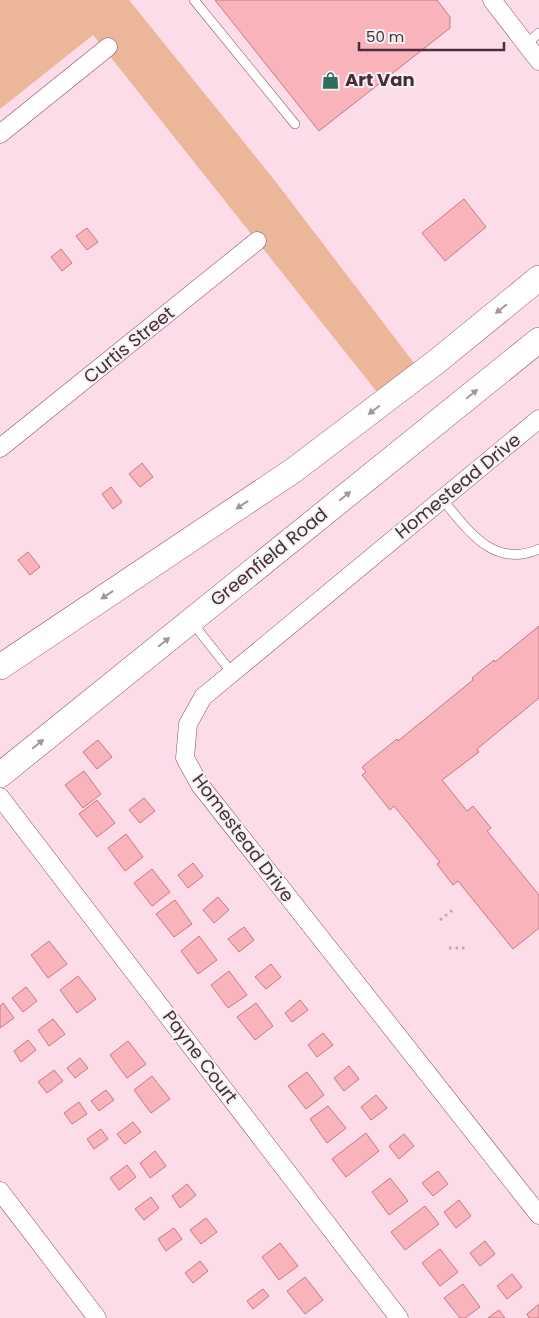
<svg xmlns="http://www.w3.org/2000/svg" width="539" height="1318" viewBox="0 0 539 1318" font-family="Poppins,sans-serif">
  <rect width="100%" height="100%" fill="#fddce9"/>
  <path fill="#ebb798" d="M0 0H129L272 177 414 363 377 392 93 35 0 109Z"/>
  <path fill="#f9b3bb" stroke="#c97883" d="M215 0H437L450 17V28L319 131Z
    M464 199 486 227 445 261 422 233Z
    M87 228 98 242 87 250 76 236Z
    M61 249 72 263 62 271 51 257Z
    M142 463 153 477 140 487 129 474Z
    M111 487 122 502 113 509 102 494Z
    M28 552 40 567 30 575 18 560Z
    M539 626V698L477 749 479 752 442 780 467 811 473 806 491 828 487 831 539 895V928L513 949 458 881 453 885 437 864 440 862 394 806 390 810 362 775 366 772 362 767 397 739 398 741 473 680 472 678 494 660 495 662Z
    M98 740 112 757 97 769 83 752Z
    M84 771 101 794 83 808 65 785Z
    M144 798 155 811 140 823 129 810Z
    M97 800 115 823 97 837 79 814Z
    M126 834 143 857 125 871 108 848Z
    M193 863 203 876 188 888 178 875Z
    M152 869 170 892 152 906 134 883Z
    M218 897 229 910 214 923 203 910Z
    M175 900 192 924 174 937 156 914Z
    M244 927 254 940 239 952 228 939Z
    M199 936 217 960 198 974 181 951Z
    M49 941 67 964 48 978 31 955Z
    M271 964 281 977 266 989 255 977Z
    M229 971 247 995 228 1008 211 985Z
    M78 976 96 999 77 1013 60 990Z
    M26 987 37 1001 23 1012 12 998Z
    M300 1000 308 1010 292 1022 285 1013Z
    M3 1003 14 1018 0 1028V1006Z
    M256 1003 273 1026 255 1040 237 1017Z
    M53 1019 65 1034 49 1046 38 1030Z
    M323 1033 333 1045 317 1057 308 1045Z
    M28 1040 36 1050 21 1062 14 1051Z
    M128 1041 146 1064 127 1078 110 1055Z
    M80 1058 88 1068 75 1078 67 1068Z
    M349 1066 359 1079 344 1091 334 1078Z
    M54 1070 63 1081 47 1093 38 1082Z
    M307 1072 324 1095 306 1109 288 1086Z
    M152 1076 170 1099 151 1113 134 1090Z
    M106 1090 114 1100 99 1111 91 1101Z
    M376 1095 387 1108 371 1120 361 1107Z
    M79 1102 87 1114 72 1124 64 1113Z
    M328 1106 346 1128 327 1143 310 1119Z
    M133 1122 141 1132 125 1144 117 1134Z
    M101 1129 108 1139 94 1149 87 1139Z
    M366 1133 379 1151 346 1177 332 1159Z
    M404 1134 414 1146 399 1159 389 1146Z
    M155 1151 166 1166 150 1178 140 1163Z
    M127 1165 136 1177 119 1190 110 1178Z
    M438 1171 448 1184 433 1196 422 1183Z
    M390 1178 408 1201 389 1215 372 1192Z
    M187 1184 196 1195 180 1208 172 1196Z
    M151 1197 159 1208 144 1220 135 1209Z
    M459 1200 471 1216 456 1228 444 1212Z
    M425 1206 439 1224 405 1250 391 1232Z
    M206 1218 217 1232 201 1244 190 1230Z
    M174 1228 182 1239 166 1251 158 1239Z
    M485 1241 495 1254 480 1266 470 1253Z
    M280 1243 298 1266 279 1280 262 1257Z
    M440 1249 458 1272 440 1286 422 1263Z
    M200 1261 208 1271 193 1283 185 1273Z
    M512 1274 522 1287 507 1299 497 1286Z
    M305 1277 323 1300 305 1314 287 1291Z
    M463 1284 480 1307 465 1318H460L444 1298Z
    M263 1289 269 1296 253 1309 247 1301Z
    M539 1304V1318H529L527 1314Z
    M499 1310 505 1318H488Z"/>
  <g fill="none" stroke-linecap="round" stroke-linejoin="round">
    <defs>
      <path id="service" d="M194 0 295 124
        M526 44 539 33
        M442 499C468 530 493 569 539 549
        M191 621 232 673"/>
      <path id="minor" d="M492 0 539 61
        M0 134 108 47
        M539 419 203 697 188 724 185 758 200 785 539 1215
        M0 448 257 241
        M0 797 399 1318
        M0 1191 97 1318"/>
      <path id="secondary" d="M0 667 294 470 436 362 539 278
        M0 775 539 340"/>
    </defs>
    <use href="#service" stroke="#8f4a6b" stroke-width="10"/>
    <use href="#minor" stroke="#8f4a6b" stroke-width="19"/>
    <use href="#secondary" stroke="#8f4a6b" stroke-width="26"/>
    <path stroke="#c7a6b4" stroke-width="3" stroke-dasharray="2.5 4" stroke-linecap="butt" d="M440 920 455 908
      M449 948H466"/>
    <use href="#service" stroke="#fff" stroke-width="9"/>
    <use href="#minor" stroke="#fff" stroke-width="18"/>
    <use href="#secondary" stroke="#fff" stroke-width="25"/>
  </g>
  <defs><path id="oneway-solid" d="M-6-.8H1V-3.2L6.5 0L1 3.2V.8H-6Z" transform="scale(1.25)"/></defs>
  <g fill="#a5969c">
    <use href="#oneway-solid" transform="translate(501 309) rotate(141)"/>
    <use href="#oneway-solid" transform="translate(472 394) rotate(-39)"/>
    <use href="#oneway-solid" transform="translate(374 410) rotate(143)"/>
    <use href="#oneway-solid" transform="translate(345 496) rotate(-39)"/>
    <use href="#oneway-solid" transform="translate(242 505) rotate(146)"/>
    <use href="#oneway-solid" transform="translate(107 595) rotate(147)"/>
    <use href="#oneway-solid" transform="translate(164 642) rotate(-39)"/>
    <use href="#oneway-solid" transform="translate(38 744) rotate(-39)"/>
  </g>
  <defs>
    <symbol id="shop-bare" viewBox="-9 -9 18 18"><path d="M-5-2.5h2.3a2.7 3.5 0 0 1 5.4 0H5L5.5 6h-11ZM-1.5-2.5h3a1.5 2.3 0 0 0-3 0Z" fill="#2e6e5c" stroke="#f3f3f3" stroke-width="2.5" paint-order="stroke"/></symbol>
  </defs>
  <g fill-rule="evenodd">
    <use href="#shop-bare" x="318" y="68" width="25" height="25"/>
  </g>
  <g text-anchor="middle" stroke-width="4" stroke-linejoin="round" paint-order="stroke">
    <g font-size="18" font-weight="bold" fill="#4b2c3a" stroke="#f3f3f3" text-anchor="start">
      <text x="345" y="86">Art Van</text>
    </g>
    <g font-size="18" fill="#4b2c3a" stroke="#f3f3f3">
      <text transform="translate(129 345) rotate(-39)" y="6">Curtis Street</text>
      <text transform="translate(458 486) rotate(-39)" y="6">Homestead Drive</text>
      <text transform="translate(269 557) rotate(-39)" y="6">Greenfield Road</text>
      <text transform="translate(243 838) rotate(53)" y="6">Homestead Drive</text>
      <text transform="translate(200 1057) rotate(53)" y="6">Payne Court</text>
    </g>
  </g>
  <path d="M359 42v8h145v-8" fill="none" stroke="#4b2c3a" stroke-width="2.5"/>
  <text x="366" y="42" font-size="15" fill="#4b2c3a" stroke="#f3f3f3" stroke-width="4" paint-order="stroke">50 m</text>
</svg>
